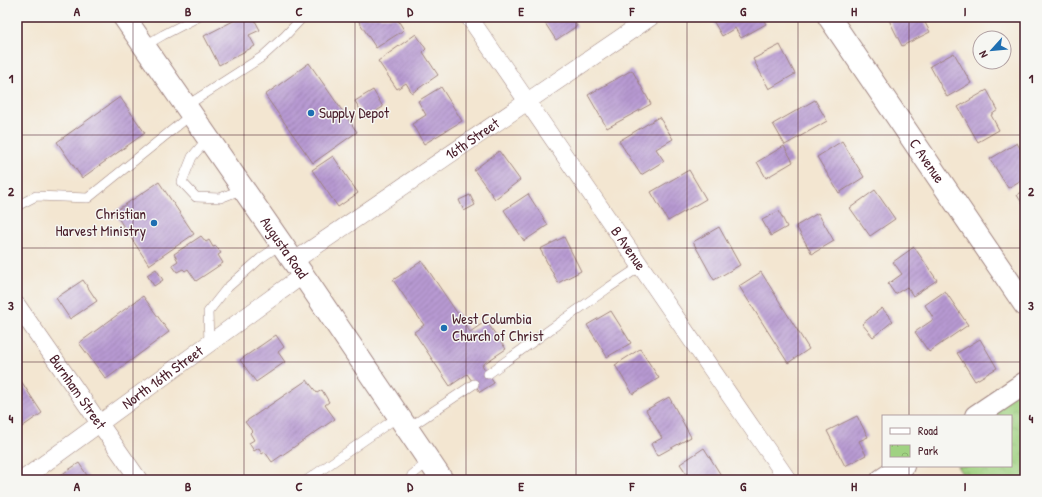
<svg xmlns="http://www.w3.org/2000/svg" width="1042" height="497" viewBox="0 0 1042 497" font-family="'Patrick Hand',sans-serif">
  <defs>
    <pattern id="park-crowns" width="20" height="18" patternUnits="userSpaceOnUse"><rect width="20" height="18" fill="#a0d282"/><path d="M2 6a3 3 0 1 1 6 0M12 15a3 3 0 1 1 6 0" fill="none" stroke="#8bb470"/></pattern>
    <pattern id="building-hatch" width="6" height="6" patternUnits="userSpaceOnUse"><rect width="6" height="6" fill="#b79ad2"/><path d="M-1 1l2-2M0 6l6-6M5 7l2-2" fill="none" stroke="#977dab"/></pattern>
  </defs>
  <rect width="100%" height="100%" fill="#f6f6f2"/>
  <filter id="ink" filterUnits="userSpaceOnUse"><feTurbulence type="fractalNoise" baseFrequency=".025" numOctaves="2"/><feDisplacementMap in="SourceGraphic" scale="8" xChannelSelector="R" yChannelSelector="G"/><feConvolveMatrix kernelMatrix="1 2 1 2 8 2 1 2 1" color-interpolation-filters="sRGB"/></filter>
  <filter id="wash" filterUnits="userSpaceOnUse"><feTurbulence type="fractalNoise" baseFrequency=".012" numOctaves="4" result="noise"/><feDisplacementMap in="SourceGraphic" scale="16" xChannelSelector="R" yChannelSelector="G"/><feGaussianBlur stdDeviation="0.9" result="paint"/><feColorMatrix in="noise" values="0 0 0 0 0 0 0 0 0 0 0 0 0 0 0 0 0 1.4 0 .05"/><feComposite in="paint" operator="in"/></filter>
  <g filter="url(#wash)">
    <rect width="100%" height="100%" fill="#f3e6d1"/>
    <path fill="url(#park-crowns)" stroke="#757856" d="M1025 383V480H966L957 466H1011V416H976Z"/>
    <g id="blocks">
      <path fill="url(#building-hatch)" d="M241 17H253L260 30 249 35 255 46 219 65 204 36Z
        M356 17H396L404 30 376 48Z
        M541 17H572L577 26 556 40Z
        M711 17H762L766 24 741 38 735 28 722 36Z
        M895 17H922L930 32 902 46 889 20Z
        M416 34 426 49 423 52 438 75 412 93 406 83 397 89 378 61Z
        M780 45 795 74 769 89 753 59Z
        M954 53 971 83 947 97 930 66Z
        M309 63 357 132 313 163 265 95Z
        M632 70 651 104 607 128 588 95Z
        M441 87 462 121 424 144 412 124 426 115 418 101Z
        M373 90 383 107 365 118 355 101Z
        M987 90 998 110 991 115 999 130 978 142 958 107Z
        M120 97 145 133 82 178 57 142Z
        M815 100 827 121 785 145 773 124Z
        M659 117 673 139 656 149 664 161 641 175 619 141Z
        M842 141 864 177 839 193 817 157Z
        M1017 143 1025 157V178L1008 188 990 159Z
        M784 146 793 162 766 178 757 162Z
        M499 151 520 180 495 199 474 170Z
        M333 156 358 193 338 207 312 170Z
        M689 170 706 199 668 221 651 192Z
        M159 182 194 234 149 265 114 212Z
        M875 190 895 219 870 236 850 208Z
        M1025 190V208L1017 195Z
        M528 194 548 225 524 241 504 210Z
        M470 195 475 205 464 211 459 200Z
        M779 211 787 227 771 236 762 220Z
        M818 213 834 241 812 254 796 226Z
        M719 227 740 265 714 280 693 242Z
        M201 236 206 242 209 240 213 247 216 246 221 253 218 255 223 263 196 281 188 269 185 271 183 269 177 272 172 265 178 261 174 254Z
        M564 237 581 271 558 283 540 249Z
        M914 247 937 280 913 296 907 287 895 294 888 284 902 274 893 262Z
        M422 261 470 332 486 321 506 349 482 365 494 383 480 392 467 374 450 386 414 332 424 325 393 280Z
        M156 269 163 280 154 286 147 275Z
        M761 272 809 349 788 363 739 286Z
        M83 280 97 301 70 319 56 298Z
        M945 291 968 325 929 352 915 332 934 319 925 305Z
        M143 296 169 332 106 379 79 343Z
        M882 308 893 321 873 337 862 324Z
        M611 311 631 343 607 357 587 325Z
        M276 335 284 347 278 352 285 362 256 382 240 360Z
        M980 339 997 368 975 381 957 353Z
        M640 349 659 378 633 394 615 365Z
        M307 380 317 393 322 390 329 402 325 405 335 419 272 462 265 452 262 454 259 448 254 451 249 443 254 440 250 433 252 431 245 422Z
        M21 381 42 413 19 429 17 427V384Z
        M669 397 691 437 657 456 651 444 662 438 646 410Z
        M857 416 868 437 859 441 866 455 845 466 827 431Z
        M704 448 724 480H691L680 464Z
        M79 463 90 480H53Z"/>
    </g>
  </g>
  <g filter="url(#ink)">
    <use href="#blocks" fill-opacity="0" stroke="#9e827e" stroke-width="1"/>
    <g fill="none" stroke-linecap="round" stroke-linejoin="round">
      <defs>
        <path id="lane" d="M144 46 163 35 198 17
          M186 106 262 57 285 36 300 20
          M208 138 192 157 182 182 196 197 220 198 243 189
          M17 206 36 196 88 198 192 114
          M209 344 208 312 227 288 261 258 281 244
          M488 374 608 288 641 266
          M407 429 474 384
          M307 480 399 416
          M410 480 412 475 429 461"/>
        <g id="street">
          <path id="s1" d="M469 17 788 480"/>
          <path id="s2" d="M294 261 651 17"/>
          <path id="s3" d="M17 305 139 480"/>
          <path id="s4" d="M22 480 303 275"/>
        </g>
        <g id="secondary">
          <path id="s5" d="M829 17 1025 305"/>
          <path d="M976 416 1025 383"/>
          <path d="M882 480 903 466"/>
        </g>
        <g id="primary">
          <path id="s6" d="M124 17 303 275 442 480"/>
        </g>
      </defs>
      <use href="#lane" stroke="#9e827e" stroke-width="10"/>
      <use href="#street" stroke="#9e827e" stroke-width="18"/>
      <use href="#secondary" stroke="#9e827e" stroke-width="24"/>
      <use href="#primary" stroke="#9e827e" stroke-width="24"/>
      <use href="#lane" stroke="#fff" stroke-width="9"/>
      <use href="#street" stroke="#fff" stroke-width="17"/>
      <use href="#secondary" stroke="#fff" stroke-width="22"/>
      <use href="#primary" stroke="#fff" stroke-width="22"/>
    </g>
  </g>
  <path fill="none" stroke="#4a1f2b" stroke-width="1" stroke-opacity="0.55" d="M133 17V480M244 17V480M355 17V480M466 17V480M576 17V480M687 17V480M798 17V480M909 17V416M17 135H1025M17 248H1025M17 362H1025M909 466V480"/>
  <g fill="#1f6fb2" stroke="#f6f6f2" stroke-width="1.5">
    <circle cx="311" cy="113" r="4"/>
    <circle cx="154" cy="223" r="4"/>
    <circle cx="444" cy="328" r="4"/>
  </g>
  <g text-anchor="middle" stroke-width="3" stroke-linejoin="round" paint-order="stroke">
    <g font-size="15" fill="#4a1f2b" stroke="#f6f6f2" text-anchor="start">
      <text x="319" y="118">Supply Depot</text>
      <text x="146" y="219" text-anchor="end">Christian<tspan x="146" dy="17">Harvest Ministry</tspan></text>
      <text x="452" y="324">West Columbia<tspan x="452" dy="17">Church of Christ</tspan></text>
    </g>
    <g font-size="15" fill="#4a1f2b" stroke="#f6f6f2">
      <text dy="5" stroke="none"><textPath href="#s2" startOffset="216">16th Street</textPath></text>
      <text dy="5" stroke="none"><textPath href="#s5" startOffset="174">C Avenue</textPath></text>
      <text dy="5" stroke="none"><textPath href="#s6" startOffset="281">Augusta Road</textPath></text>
      <text dy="5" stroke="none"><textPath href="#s1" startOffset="281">B Avenue</textPath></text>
      <text dy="5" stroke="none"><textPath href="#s4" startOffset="174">North 16th Street</textPath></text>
      <text dy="5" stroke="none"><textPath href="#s3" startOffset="106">Burnham Street</textPath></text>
    </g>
  </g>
  <rect width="1042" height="497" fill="none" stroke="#f6f6f2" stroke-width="44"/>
  <rect x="882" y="415" width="130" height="52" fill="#f6f6f2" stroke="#b1a0a2"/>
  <rect x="890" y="428" width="20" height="6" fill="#ffffff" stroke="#b1a0a2"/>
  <text x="918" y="435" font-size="12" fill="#4a1f2b">Road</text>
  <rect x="890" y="445" width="20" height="12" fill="url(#park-crowns)" stroke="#b1a0a2"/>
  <text x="918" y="455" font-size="12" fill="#4a1f2b">Park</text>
  <g transform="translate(992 50) rotate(243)"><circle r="19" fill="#f6f6f2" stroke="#b1a0a2"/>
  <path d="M0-3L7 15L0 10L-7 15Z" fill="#1f6fb2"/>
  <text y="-6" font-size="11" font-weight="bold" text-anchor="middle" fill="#4a1f2b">N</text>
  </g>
  <rect x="22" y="22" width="998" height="453" fill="none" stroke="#4a1f2b" stroke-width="1.5"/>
  <g font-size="13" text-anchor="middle" font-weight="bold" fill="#4a1f2b">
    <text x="77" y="16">A</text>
    <text x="188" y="16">B</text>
    <text x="299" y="16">C</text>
    <text x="410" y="16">D</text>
    <text x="521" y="16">E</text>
    <text x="632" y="16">F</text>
    <text x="743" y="16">G</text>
    <text x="854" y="16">H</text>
    <text x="965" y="16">I</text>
    <text x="11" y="83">1</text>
    <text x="1031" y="83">1</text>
    <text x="11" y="196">2</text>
    <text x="1031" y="196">2</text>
    <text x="11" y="310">3</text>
    <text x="1031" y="310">3</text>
    <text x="11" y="423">4</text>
    <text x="1031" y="423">4</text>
    <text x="77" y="491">A</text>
    <text x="188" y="491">B</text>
    <text x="299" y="491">C</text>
    <text x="410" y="491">D</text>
    <text x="521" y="491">E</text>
    <text x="632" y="491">F</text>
    <text x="743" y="491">G</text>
    <text x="854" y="491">H</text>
    <text x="965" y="491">I</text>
  </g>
</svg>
